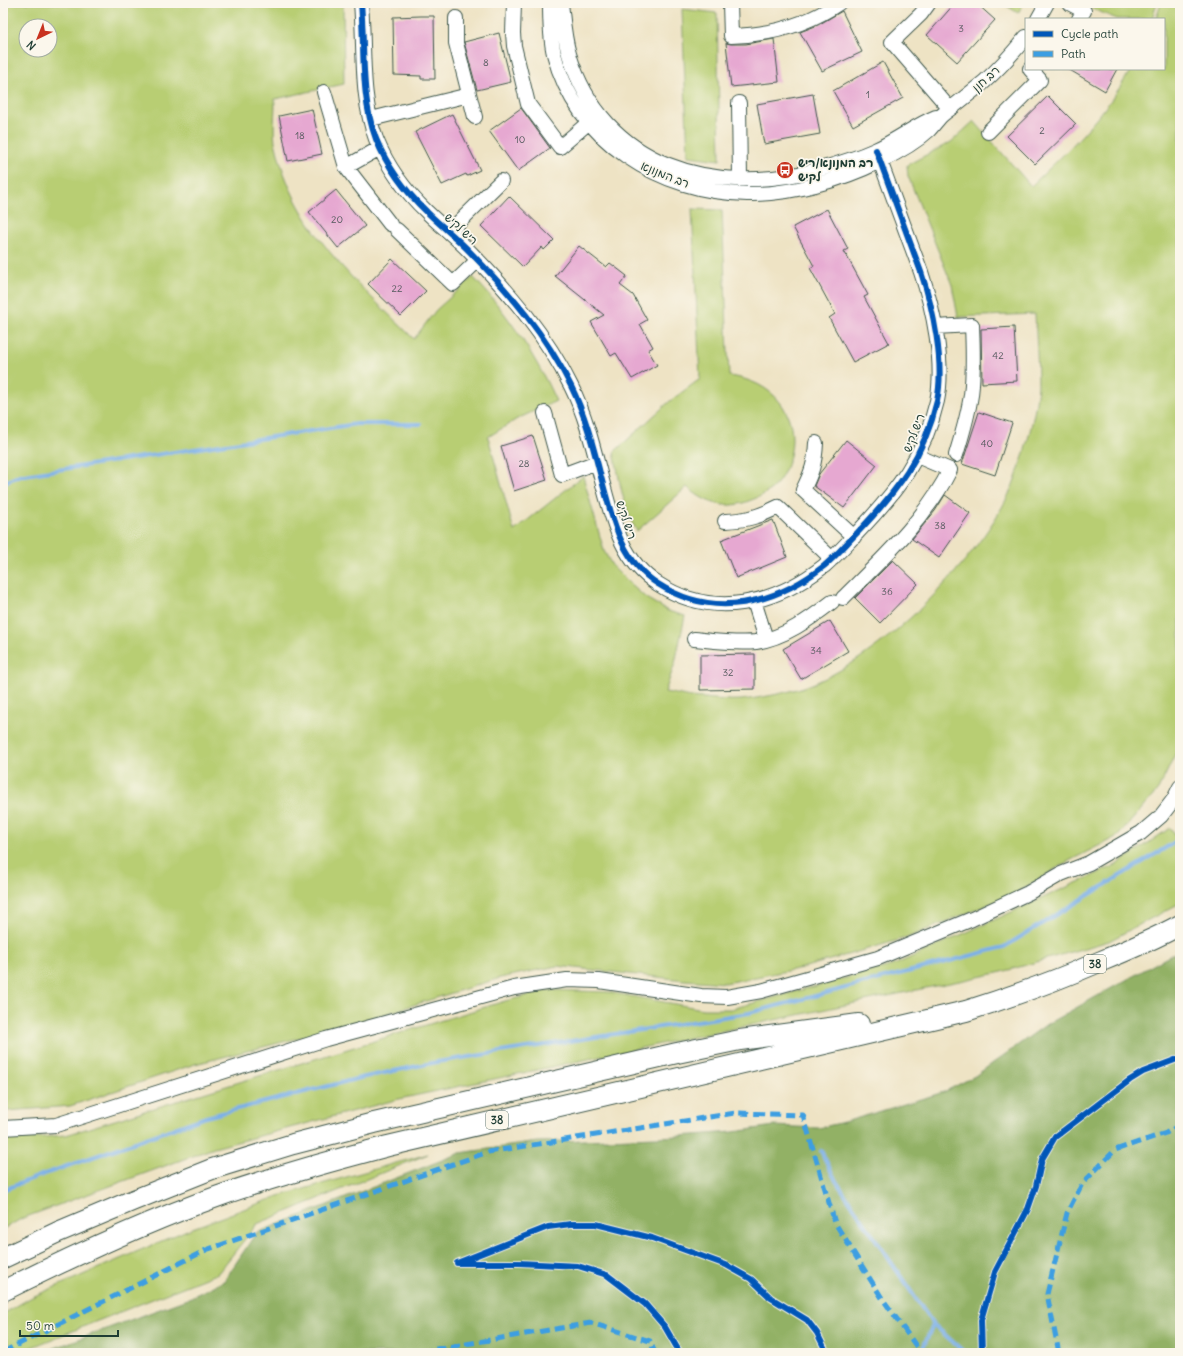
<svg xmlns="http://www.w3.org/2000/svg" width="1183" height="1356" viewBox="0 0 1183 1356" font-family="Delius,'Playpen Sans Hebrew',sans-serif">
  <rect width="100%" height="100%" fill="#fbf7ec"/>
  <filter id="ink" filterUnits="userSpaceOnUse"><feTurbulence type="fractalNoise" baseFrequency=".025" numOctaves="2"/><feDisplacementMap in="SourceGraphic" scale="8" xChannelSelector="R" yChannelSelector="G"/><feConvolveMatrix kernelMatrix="1 2 1 2 8 2 1 2 1" color-interpolation-filters="sRGB"/></filter>
  <filter id="wash" filterUnits="userSpaceOnUse"><feTurbulence type="fractalNoise" baseFrequency=".012" numOctaves="4" result="noise"/><feDisplacementMap in="SourceGraphic" scale="16" xChannelSelector="R" yChannelSelector="G"/><feGaussianBlur stdDeviation="0.9" result="paint"/><feColorMatrix in="noise" values="0 0 0 0 0 0 0 0 0 0 0 0 0 0 0 0 0 1.4 0 .05"/><feComposite in="paint" operator="in"/></filter>
  <g filter="url(#wash)">
    <rect width="100%" height="100%" fill="#eee3c4"/>
    <path fill="#b8ce73" stroke="#6c8654" fill-rule="evenodd" d="M3 3H343L344 84 275 99C275 113 273 129 275 142 294 229 353 279 414 339L436 310 473 277C508 313 535 355 556 401L517 419 488 437 514 531 583 476 604 551 613 567 628 582 646 598 668 611 685 616 675 663 665 692C678 694 691 698 704 698 716 699 729 701 741 700 761 698 786 693 804 687 878 662 975 564 1009 494 1014 484 1017 473 1021 463 1028 441 1037 407 1038 385 1038 361 1036 337 1035 314L958 317 952 285 908 176 907 165 951 142 974 121 1031 186C1068 151 1106 114 1131 69H1164V19H1156L1161 3H1180V745L1158 790 1118 836 1065 863 1016 893 909 937 802 968 725 983 684 980 557 966 500 978 343 1027 195 1064 70 1106 7 1111 3 1109ZM26 26H50V50H26Z
      M1002 3H1024L1018 13Z
      M1078 3H1157L1152 19H1117Z
      M682 9 717 13 720 160 688 156Z
      M692 209 722 210 729 376C772 381 800 412 790 456 786 469 781 482 770 490 763 496 754 499 746 502 723 510 704 502 687 487L637 531C623 511 619 476 614 452L670 401 700 379Z
      M1170 828 1180 843V903L1109 941 1002 972 399 1099 214 1148 23 1218 3 1229V1138L21 1139 66 1135 505 1001 549 990 608 992 703 1009H731L894 965 1116 865Z
      M428 1154 257 1224 218 1273 17 1353H3V1314L32 1297 187 1230 279 1196Z"/>
    <path fill="#92b165" stroke="#58774c" d="M1180 950V1353H41L187 1299 224 1281 256 1233 460 1153 537 1142 680 1136 733 1132 774 1126 819 1128 848 1121 944 1092 975 1076 1047 1024Z"/>
    <g fill="none" stroke-linecap="round" stroke-linejoin="round">
      <path stroke="#7cb0e9" stroke-width="4" d="M3 483 18 476 356 424H421
        M821 1151 836 1181 933 1324 965 1353
        M3 1190 39 1176 206 1117 360 1078 437 1062 749 1013 1004 947 1180 839
        M921 1353 933 1324"/>
    </g>
    <g id="blocks">
      <path fill="#e6a8d1" d="M955 3H976L995 20 957 62 927 35Z
        M842 11 862 52 822 71 800 32 818 25Z
        M421 16H434L435 79H421V76L394 75 393 17Z
        M499 33 511 82 477 90 464 42Z
        M774 39 779 82 731 87 726 43 731 44H746Z
        M883 62 903 98 853 126 833 91Z
        M1068 69H1117L1105 91Z
        M813 94 820 134 764 144 757 104Z
        M1048 96 1076 124 1035 164 1007 136Z
        M521 108 550 148 518 171 489 131Z
        M312 109 322 154 288 161 279 116Z
        M452 114 480 170 467 176 466 174 442 185 415 132Z
        M336 190 365 226 338 248 309 212Z
        M509 196 554 240 544 250 542 247 523 267 481 226Z
        M827 209 848 249 844 251 868 295 864 297 889 343 853 362 829 318 835 314 810 268 814 266 793 227Z
        M579 246 606 267 610 263 627 276 620 285 633 295 647 320 640 324 653 347 648 350 657 365 632 379 616 353 611 356 591 322 604 315 555 276Z
        M392 259 426 291 401 316 368 284Z
        M1014 327 1017 381 982 383 981 329Z
        M979 412 1012 423 995 475 962 464Z
        M533 436 547 480 514 491 501 446Z
        M846 440 877 465 844 508 814 486 819 474Z
        M945 495 970 513 939 558 912 539 935 511Z
        M773 520 787 557 736 578 721 540Z
        M893 560 918 584 880 623 855 598Z
        M830 621 848 651 801 679 783 649Z
        M755 654V689L700 690V655Z"/>
    </g>
  </g>
  <g filter="url(#ink)">
    <use href="#blocks" fill-opacity="0" stroke="#3e564a" stroke-width="1"/>
    <g fill="none" stroke-linecap="round" stroke-linejoin="round">
      <defs>
        <path id="minor" d="M361 3C365 48 360 96 376 139 387 166 406 192 427 212 441 226 457 238 471 253 510 293 546 335 571 386 585 414 593 446 601 477 612 517 620 560 658 584 714 620 775 604 824 566 836 556 847 543 858 532 897 491 924 457 937 401 945 363 933 308 921 272L876 150
          M514 3 513 33 514 46 528 104 560 147 588 123
          M550 3C550 20 550 37 554 54 576 141 661 193 747 194 790 195 842 180 880 161 897 153 915 143 929 130 933 126 937 120 941 116 945 112 950 109 954 106 964 98 974 90 984 82 1000 68 1013 53 1026 37
          M561 3C563 20 564 37 569 54 603 167 715 198 820 169 838 164 857 158 875 150 896 141 914 126 936 117
          M730 3 731 36C769 35 807 25 839 3
          M929 3 921 14 892 42 950 109
          M1069 3 1084 11 1079 19
          M456 18V43L475 117
          M1038 19 1047 3
          M324 92 346 167 390 224
          M739 103 740 179
          M371 119 469 95
          M988 132 1040 80 1030 69
          M346 167 380 148
          M397 230 453 284 478 260
          M449 232 501 181
          M935 327 972 325C973 348 974 372 971 395 968 416 962 435 956 455
          M545 413 562 475 597 462
          M816 443C815 463 812 472 803 490L854 537
          M725 521C747 520 758 517 778 507L832 559
          M843 598C882 559 925 520 950 470L917 456
          M754 601 766 639
          M694 639C714 641 736 644 756 642 784 638 810 619 832 602
          M3 1128 56 1125 326 1039 514 988 567 980 599 981 701 996 727 997 761 991 878 958 972 919 1028 893 1061 874 1089 863 1141 833 1161 816 1174 799 1180 787"/>
        <path id="highway" d="M3 1258 58 1232 134 1200 212 1169 293 1144 374 1123 677 1053 740 1040 859 1024
          M3 1291C73 1256 145 1222 219 1196 275 1176 331 1161 388 1146L966 1011C1011 997 1055 981 1099 962 1126 951 1154 939 1180 925"/>
      </defs>
      <use href="#minor" stroke="#3e564a" stroke-width="16"/>
      <use href="#highway" stroke="#3e564a" stroke-width="22"/>
      <use href="#minor" stroke="#fff" stroke-width="14"/>
      <use href="#highway" stroke="#fff" stroke-width="20"/>
      <path stroke="#3c9ee2" stroke-width="5" stroke-dasharray="10 5" stroke-linecap="butt" d="M3 1352 206 1250 488 1152 735 1113 803 1115 835 1223 882 1298 921 1353
        M421 1353 430 1350 591 1323 650 1341 655 1353
        M1059 1353 1047 1294 1067 1213 1082 1184 1115 1150 1166 1133 1180 1125"/>
      <defs>
        <path id="cycleway" d="M361 3C365 48 360 96 376 139 387 166 406 192 427 212 441 226 457 238 471 253 510 293 546 335 571 386 585 414 593 446 601 477 612 517 620 560 658 584 714 620 775 604 824 566 836 556 847 543 858 532 897 491 924 457 937 401 945 363 933 308 921 272L876 150
          M680 1353 665 1327 645 1304 607 1275 578 1266 519 1263H457L548 1227 571 1224H596L652 1238 726 1265 751 1279 771 1298 807 1320 817 1333 827 1353
          M982 1353 981 1320 995 1272 1028 1209 1036 1186 1042 1159 1055 1137 1130 1080 1143 1072 1180 1058"/>
      </defs>
      <use href="#cycleway" stroke="#fbf7ec" stroke-width="8"/>
      <use href="#cycleway" stroke="#0057b8" stroke-width="6"/>
    </g>
  </g>
  <defs>
    <symbol id="bus-disc" viewBox="-11 -11 22 22"><circle r="9.5" fill="#c8321e" stroke="#fbf7ec"/><path d="M-5-6H5V4H4V6H2V4H-2V6H-4V4H-5ZM-3.5-4V0h7V-4ZM-3.5 1.2v1.5H-2V1.2ZM2 1.2v1.5H3.5V1.2Z" fill="#fff"/></symbol>
  </defs>
  <g fill-rule="evenodd">
    <use href="#bus-disc" x="775" y="160" width="20" height="20"/>
  </g>
  <g text-anchor="middle" stroke-width="3.5" stroke-linejoin="round" paint-order="stroke">
    <g font-size="10" fill="#51585b">
      <text x="961" y="32">3</text>
      <text x="486" y="66">8</text>
      <text x="868" y="98">1</text>
      <text x="1042" y="134">2</text>
      <text x="300" y="139">18</text>
      <text x="520" y="143">10</text>
      <text x="337" y="223">20</text>
      <text x="397" y="292">22</text>
      <text x="998" y="359">42</text>
      <text x="987" y="447">40</text>
      <text x="524" y="467">28</text>
      <text x="940" y="529">38</text>
      <text x="887" y="595">36</text>
      <text x="816" y="654">34</text>
      <text x="728" y="676">32</text>
    </g>
    <g fill="#fbf7ec" stroke="#61756b" stroke-width="1">
      <rect x="1084" y="955" width="22" height="18" rx="3"/>
      <rect x="486" y="1111" width="22" height="18" rx="3"/>
    </g>
    <g font-size="11" font-weight="bold" fill="#1f3d34">
      <text x="1095" y="968">38</text>
      <text x="497" y="1124">38</text>
    </g>
    <g font-size="12" fill="#1f3d34" stroke="#fbf7ec">
      <text transform="translate(986 79) rotate(-42)" y="4">רב חנן</text>
      <text transform="translate(665 175) rotate(22)" y="4">רב המנונא</text>
      <text transform="translate(461 229) rotate(43)" y="4">ריש לקיש</text>
      <text transform="translate(914 433) rotate(-69)" y="4">ריש לקיש</text>
      <text transform="translate(626 520) rotate(71)" y="4">ריש לקיש</text>
    </g>
    <g font-size="12" font-weight="bold" fill="#1f3d34" stroke="#fbf7ec" text-anchor="start">
      <text x="798" y="167">רב המנונא/ריש<tspan x="798" dy="14">לקיש</tspan></text>
    </g>
  </g>
  <rect width="1183" height="1356" fill="none" stroke="#fbf7ec" stroke-width="16"/>
  <rect x="1025" y="18" width="140" height="52" fill="#fbf7ec" stroke="#a3ada2"/>
  <rect x="1033" y="31" width="20" height="6" fill="#0057b8" stroke="#a3ada2"/>
  <text x="1061" y="38" font-size="12" fill="#1f3d34">Cycle path</text>
  <rect x="1033" y="51" width="20" height="6" fill="#3c9ee2" stroke="#a3ada2"/>
  <text x="1061" y="58" font-size="12" fill="#1f3d34">Path</text>
  <g transform="translate(38 38) rotate(223)"><circle r="19" fill="#fbf7ec" stroke="#a3ada2"/>
  <path d="M0-3L7 15L0 10L-7 15Z" fill="#c8321e"/>
  <text y="-6" font-size="11" font-weight="bold" text-anchor="middle" fill="#1f3d34">N</text>
  </g>
  <path d="M20 1330v6h98v-6" fill="none" stroke="#1f3d34" stroke-width="2"/>
  <text x="26" y="1330" font-size="12" fill="#1f3d34" stroke="#fbf7ec" stroke-width="3" paint-order="stroke">50 m</text>
</svg>
